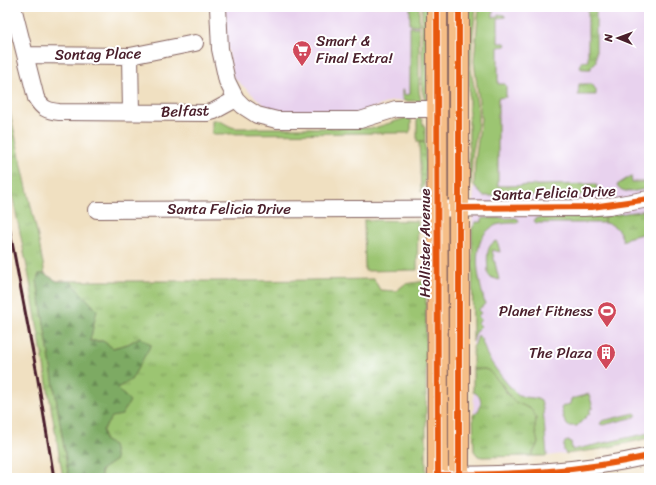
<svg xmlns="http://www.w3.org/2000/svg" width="656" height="485" viewBox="0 0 656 485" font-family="Sriracha,sans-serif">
  <defs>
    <pattern id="grass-tufts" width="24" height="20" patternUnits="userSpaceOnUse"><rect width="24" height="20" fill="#9cc572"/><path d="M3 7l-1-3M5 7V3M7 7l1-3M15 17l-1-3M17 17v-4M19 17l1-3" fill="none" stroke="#819f5e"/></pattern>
    <pattern id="forest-firs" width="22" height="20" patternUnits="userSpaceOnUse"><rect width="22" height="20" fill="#7daa64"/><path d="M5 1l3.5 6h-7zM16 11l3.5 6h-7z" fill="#688a53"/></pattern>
  </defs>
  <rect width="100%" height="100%" fill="#fff"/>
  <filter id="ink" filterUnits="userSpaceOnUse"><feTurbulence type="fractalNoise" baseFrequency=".025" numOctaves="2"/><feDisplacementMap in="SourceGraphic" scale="8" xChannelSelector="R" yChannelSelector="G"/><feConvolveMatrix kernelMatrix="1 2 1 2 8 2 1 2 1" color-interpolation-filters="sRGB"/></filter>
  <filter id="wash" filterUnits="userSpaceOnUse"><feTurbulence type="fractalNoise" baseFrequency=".012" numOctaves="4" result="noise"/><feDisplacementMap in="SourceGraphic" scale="16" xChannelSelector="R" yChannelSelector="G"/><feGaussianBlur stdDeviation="0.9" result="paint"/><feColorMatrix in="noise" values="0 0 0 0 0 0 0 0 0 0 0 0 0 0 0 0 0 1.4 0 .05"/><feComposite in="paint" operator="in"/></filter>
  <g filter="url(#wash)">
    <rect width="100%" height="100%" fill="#f0e0c1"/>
    <path fill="#e8d2ee" d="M224 7H419V91L421 101H392L356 114H280L271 111 233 77 226 38Z
      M479 7H649V438L601 449 547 456 482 457 478 456 474 451 472 229 475 162 481 118 474 61Z"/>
    <path fill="url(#grass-tufts)" stroke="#73724e" d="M588 7H596V61L595 63 591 67V69H582L580 68 581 62 588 61Z
      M579 84H592L596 90V95H578Z
      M7 99 38 237 45 274H39L37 280 69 478H63L29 277 7 169Z
      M419 142H425C425 153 428 185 421 192Z
      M649 210V232L627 238 625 240 623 241C620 230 615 224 604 223V216Z
      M374 279 380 290 396 291 405 284 426 281V478H101L104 440 103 430 112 417 117 388 131 380 138 367 140 337 128 344 112 348 103 341H89L92 333 70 281H244Z
      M473 369C476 369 481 368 485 369 497 372 503 391 511 398 519 406 534 405 536 418 537 421 535 424 535 427 536 433 539 440 537 445 536 449 533 451 532 456L482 457 478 456 474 451 473 415 478 411 481 405C481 399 479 394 473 392Z"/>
    <path fill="url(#forest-firs)" stroke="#646448" d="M39 274H45L57 281H70L97 310 90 341H103L113 348 128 344 140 337 151 345 131 380 117 388 130 401 122 415 112 417 103 430 104 440 113 445 116 460 101 470V478H69L37 280Z"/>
    <path fill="#9cc572" stroke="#73724e" d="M410 7H419V25H410Z
      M422 7H427V18L425 19V22H427V100L425 101 422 90Z
      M469 7H476L472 42 471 69 478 110V124L472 157 471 186H469Z
      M479 7H493V17H498V14L504 15 506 17 498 18V43H505L506 45 505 46 498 47V84H505L506 86V97L498 98V186L596 184 597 187 593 193 589 195 483 196 474 186 475 162 481 118 474 61Z
      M410 27H419V91L421 101H404L402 98V90H404V95L410 94Z
      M406 118H411V129L409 133H407L212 134V120C222 119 227 127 236 128H374Z
      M417 118H421L425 128V142H417Z
      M649 175V188C639 190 623 196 617 185L631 176 632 182H647V176Z
      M604 216V223H536L534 221 536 218Z
      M482 218H516L519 220 517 223C510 223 503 223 496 225 467 238 479 281 485 304L478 310 481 313 478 316 481 320 478 323 481 326 476 331 473 342 472 229 476 222H482Z
      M364 220 418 221 417 270 365 271Z
      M496 241 498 244 500 252 492 250 499 280 490 277 488 274C488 263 484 246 496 241Z
      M478 335C483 340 484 348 487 355 492 365 507 384 515 392 525 401 533 395 541 401L543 409 547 456H532L533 453 538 443 535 430 536 418 531 409 513 401 503 386 489 371 485 369H473V347L475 344Z
      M589 394 593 408 590 409V413L577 426H568L564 420 561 408 563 406 570 404 571 399Z
      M635 413 637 415 635 417 603 425 600 424 602 421Z
      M649 433V438L601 449 566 454C563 451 563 446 565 442L568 441 571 442 572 450Z"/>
  </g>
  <g filter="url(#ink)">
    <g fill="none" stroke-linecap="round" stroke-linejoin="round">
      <defs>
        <path id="minor" d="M13 7 36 98C42 108 47 111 59 112L207 113 214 111 236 99
          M218 7 220 49 227 81 236 99 243 106 257 115 277 120H360L396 109H438
          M25 55 130 56 195 43
          M130 56 131 112
          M97 210 584 208 609 206 649 199
          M438 475C509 475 580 472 649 456"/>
        <path id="major" d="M437 7 438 478
          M459 7V478"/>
      </defs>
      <use href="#minor" stroke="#846360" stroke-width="18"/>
      <use href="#major" stroke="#846360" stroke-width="22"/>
      <use href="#minor" stroke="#fff" stroke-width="16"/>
      <use href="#major" stroke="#f6be87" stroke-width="20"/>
      <path stroke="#4a1f2b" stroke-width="3" d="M7 216 37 374 54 478"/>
      <defs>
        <path id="cycleway" d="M437 7 438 478
          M459 7V478
          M459 208 592 207 649 199
          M438 475C509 475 580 472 649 456"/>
      </defs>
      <use href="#cycleway" stroke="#fff" stroke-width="8"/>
      <use href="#cycleway" stroke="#e8590c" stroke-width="6"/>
    </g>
  </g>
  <defs>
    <symbol id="supermarket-pin" viewBox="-11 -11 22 30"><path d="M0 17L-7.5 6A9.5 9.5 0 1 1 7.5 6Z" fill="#d1495b" stroke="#fff"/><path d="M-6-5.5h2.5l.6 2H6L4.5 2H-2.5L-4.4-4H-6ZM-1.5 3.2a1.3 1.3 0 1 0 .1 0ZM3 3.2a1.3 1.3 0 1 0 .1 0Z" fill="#fff"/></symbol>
    <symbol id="stadium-pin" viewBox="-11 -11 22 30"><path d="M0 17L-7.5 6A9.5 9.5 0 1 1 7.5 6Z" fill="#d1495b" stroke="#fff"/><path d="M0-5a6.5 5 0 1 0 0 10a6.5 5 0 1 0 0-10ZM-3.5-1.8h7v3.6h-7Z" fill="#fff"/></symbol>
    <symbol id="building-pin" viewBox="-11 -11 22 30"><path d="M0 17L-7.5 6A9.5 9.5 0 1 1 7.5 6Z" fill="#d1495b" stroke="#fff"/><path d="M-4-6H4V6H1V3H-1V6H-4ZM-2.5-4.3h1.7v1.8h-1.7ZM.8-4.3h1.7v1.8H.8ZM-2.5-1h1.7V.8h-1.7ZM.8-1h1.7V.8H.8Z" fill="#fff"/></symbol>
  </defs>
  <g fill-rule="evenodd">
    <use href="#supermarket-pin" x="291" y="39" width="22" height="30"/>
    <use href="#stadium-pin" x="596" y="300" width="22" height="30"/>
    <use href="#building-pin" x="595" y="342" width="22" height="30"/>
  </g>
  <g text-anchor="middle" stroke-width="4" stroke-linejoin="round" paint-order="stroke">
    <g font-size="15" fill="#4a1f2b" stroke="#fff" text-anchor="end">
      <text x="316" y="46" text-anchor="start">Smart &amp;<tspan x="316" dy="17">Final Extra!</tspan></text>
      <text x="593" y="316">Planet Fitness</text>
      <text x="592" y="358">The Plaza</text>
    </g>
    <g font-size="15" fill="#4a1f2b" stroke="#fff">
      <text transform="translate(98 54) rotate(-1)" y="5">Sontag Place</text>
      <text transform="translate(185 111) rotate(-2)" y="5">Belfast</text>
      <text transform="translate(554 193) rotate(-2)" y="5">Santa Felicia Drive</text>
      <text x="229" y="214">Santa Felicia Drive</text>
      <text transform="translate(425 243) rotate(-90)" y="5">Hollister Avenue</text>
    </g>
  </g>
  <rect width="656" height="485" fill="none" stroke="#fff" stroke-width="24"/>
  <g transform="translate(618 38) rotate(271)" stroke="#ffffff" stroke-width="3" paint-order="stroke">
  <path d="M0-3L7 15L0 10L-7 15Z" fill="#4a1f2b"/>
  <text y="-6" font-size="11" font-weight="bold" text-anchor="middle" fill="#4a1f2b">N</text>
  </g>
</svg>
